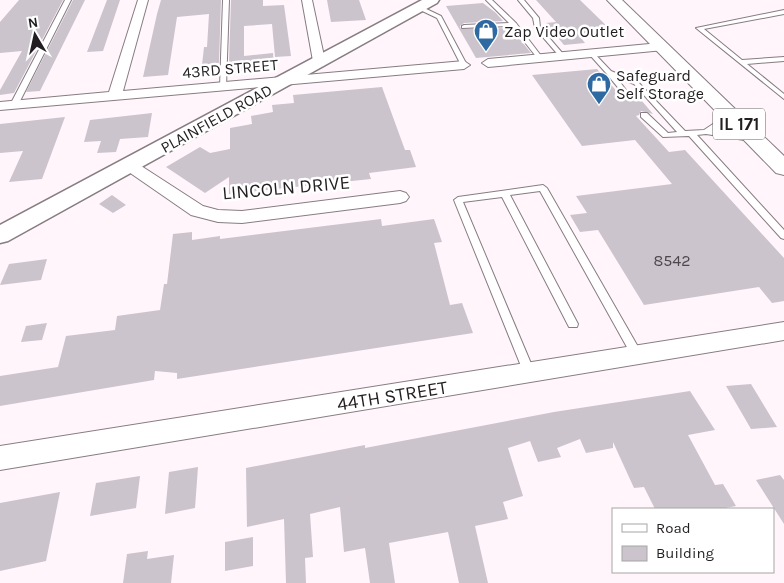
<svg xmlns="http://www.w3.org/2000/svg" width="784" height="583" viewBox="0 0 784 583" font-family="Karla,sans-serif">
  <rect width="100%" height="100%" fill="#fff5fb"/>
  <path fill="#ccc4cd" d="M19 0H63L14 93 0 95V90L22 51 0 53V22Z
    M73 0H85L40 91 26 92Z
    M107 0H120L103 51 87 52Z
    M161 0H221L219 63 202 65 204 47H207L209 14 177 17 168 75 143 77 157 14Z
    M231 0H263V6L284 5 291 56 275 57 272 24 244 26V56L273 53 274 68 233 72V62H229Z
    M327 0H359L366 20 331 22Z
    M536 0H580L616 35 581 38 585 43 564 45 546 23 556 22Z
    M483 3 496 13 503 21 464 23 460 26 461 29 511 28 531 53 476 58 446 6Z
    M597 69 621 96 625 98 636 94 653 114 641 111 639 115 636 116 669 152 685 150 784 258V301L772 303 759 287 644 305 598 230 580 232 570 215 587 213 576 196 672 184 635 140 582 146 532 75Z
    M382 87 405 150H410L416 167 369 173 371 179 229 194V177L205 193 166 167 200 147 210 153 230 149V128L252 124 251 116 273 112 272 105 294 103 293 95Z
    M152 113 148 137 120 139 116 152 97 153 101 141 84 142 90 120Z
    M65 117 42 179 9 182 23 151 0 153V124Z
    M112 195 126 205 113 213 99 204Z
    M381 219 382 226 434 219 442 242 434 243 450 305 462 303 473 333 177 379V373L155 371 154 380 0 406V376L58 367 66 336 115 330 117 316 160 310 164 284H167L173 234 192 232V240L220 236V239Z
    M47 259 41 280 0 285 9 264Z
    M47 323 42 340 21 342 26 326Z
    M751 384 777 427 751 429 726 386Z
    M690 391 715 430 688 435 715 485 723 484 736 506 720 509H655L644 487 634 488 613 442V448L586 453 580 439 557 448 561 457 538 462 530 441 508 448 523 496 503 502 508 519 475 526 488 583H459L448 532 389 543 395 583H370L365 548 344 552 340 507 310 514 313 557 305 558 306 583H286L284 519 247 527 246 468 365 445V448L554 412Z
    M198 467 195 508 165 514 169 472Z
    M780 475 784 480V524L756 480Z
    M140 476 136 508 90 516 96 483Z
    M60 492 46 561 0 571V503Z
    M253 537V566L225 571V542Z
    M148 551 147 559 174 555 171 583H123L127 554Z"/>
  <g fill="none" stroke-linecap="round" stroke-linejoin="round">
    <defs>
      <path id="service" d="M65 0H71L18 105 12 106 10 105Z
        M223 0H229L226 87 223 89 220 87Z
        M486 0H492L516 23 542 57V59H538L512 26 462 28V26L464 25 509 23Z
        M518 0H524L539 18 540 27 564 55V57H560L535 28 533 18Z
        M416 6H420L441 16 467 65 466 66 461 65 437 18 416 8Z
        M784 10V14L704 29 742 60 784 57V61L747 64 784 94V99L696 28Z
        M589 52H593L611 71 638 82 685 131 704 130 728 114H734V118L713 131 754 138H757V142L706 134 697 135 784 230V239L781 238 689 136 663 137 641 117V113H647L668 133 677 132 634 84 616 77 630 95 625 96 606 73 589 54Z
        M543 185 547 188 641 352 643 355 641 358 637 360 633 358 540 191 510 195 578 324 577 327H569L502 197 463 202 535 373 533 376 529 378 525 376 454 200 458 197Z"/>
      <path id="minor" d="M138 0H148L123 91 464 61 470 65 464 69 0 110V102L109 92Z
        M302 0H312L325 61 323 64H315L313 61Z
        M660 43 666 47 664 50 488 67 482 63 488 59Z
        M129 160 135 162 203 206 218 210 242 211 400 191 406 193 409 197 406 201 400 203 242 223 218 222 191 215 123 168 121 165 123 162Z
        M784 322V340L0 470V446Z"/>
      <path id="tertiary" d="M422 0H439L437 3 8 241 0 243V225Z"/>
      <path id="primary" d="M607 0H622L784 156V175L776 173Z"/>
    </defs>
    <use href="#service" stroke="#867c82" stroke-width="2"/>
    <use href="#minor" stroke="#867c82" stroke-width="2"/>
    <use href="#tertiary" stroke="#867c82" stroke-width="3"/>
    <use href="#primary" stroke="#867c82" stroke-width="2"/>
    <use href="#service" fill="#fff" fill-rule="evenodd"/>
    <use href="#minor" fill="#fff" fill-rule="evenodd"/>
    <use href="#tertiary" fill="#fff" fill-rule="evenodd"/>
    <use href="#primary" fill="#fff" fill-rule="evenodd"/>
  </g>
  <defs>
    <symbol id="shop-pin" viewBox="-11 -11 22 30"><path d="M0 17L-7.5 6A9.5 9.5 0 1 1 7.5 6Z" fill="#2e69a1" stroke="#fff"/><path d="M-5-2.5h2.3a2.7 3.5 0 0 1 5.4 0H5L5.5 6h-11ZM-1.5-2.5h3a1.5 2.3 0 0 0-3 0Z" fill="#fff"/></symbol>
  </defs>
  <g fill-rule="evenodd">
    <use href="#shop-pin" x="472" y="17" width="28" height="38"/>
    <use href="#shop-pin" x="585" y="70" width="28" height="38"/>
  </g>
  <g text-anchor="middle" stroke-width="5" stroke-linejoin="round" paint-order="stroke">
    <g font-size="16" fill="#221e21" stroke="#fff" text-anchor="start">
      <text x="504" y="37">Zap Video Outlet</text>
      <text x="616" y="81">Safeguard<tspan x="616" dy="18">Self Storage</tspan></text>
    </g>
    <g font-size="16" fill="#221e21" stroke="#fff">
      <text transform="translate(230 68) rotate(-5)" y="6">43RD STREET</text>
      <text transform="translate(216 118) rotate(-29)" y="6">PLAINFIELD ROAD</text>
    </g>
    <g font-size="16" fill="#4c484c">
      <text x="672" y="266">8542</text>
    </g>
    <rect fill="#fff" stroke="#646264" stroke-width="1" x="713" y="108.5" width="52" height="31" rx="4"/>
    <g font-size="18" font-weight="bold" fill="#221e21">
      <text x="739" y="130">IL 171</text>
    </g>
    <g font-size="19" fill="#221e21" stroke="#fff">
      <text transform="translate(286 187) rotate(-5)" y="7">LINCOLN DRIVE</text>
      <text transform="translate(392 395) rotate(-9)" y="7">44TH STREET</text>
    </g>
  </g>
  <rect x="612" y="508" width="162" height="65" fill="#ffffff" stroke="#a7a5a6"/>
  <rect x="622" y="524" width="25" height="8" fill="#ffffff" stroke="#a7a5a6"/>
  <text x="656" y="533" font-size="15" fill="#221e21">Road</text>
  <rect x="622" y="546" width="25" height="15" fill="#ccc4cd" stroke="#a7a5a6"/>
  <text x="656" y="558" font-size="15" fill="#221e21">Building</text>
  <g transform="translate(35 35) rotate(351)" stroke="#ffffff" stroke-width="4" paint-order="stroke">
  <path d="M0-4L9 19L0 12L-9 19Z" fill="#221e21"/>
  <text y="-8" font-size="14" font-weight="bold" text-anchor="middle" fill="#221e21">N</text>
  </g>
</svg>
